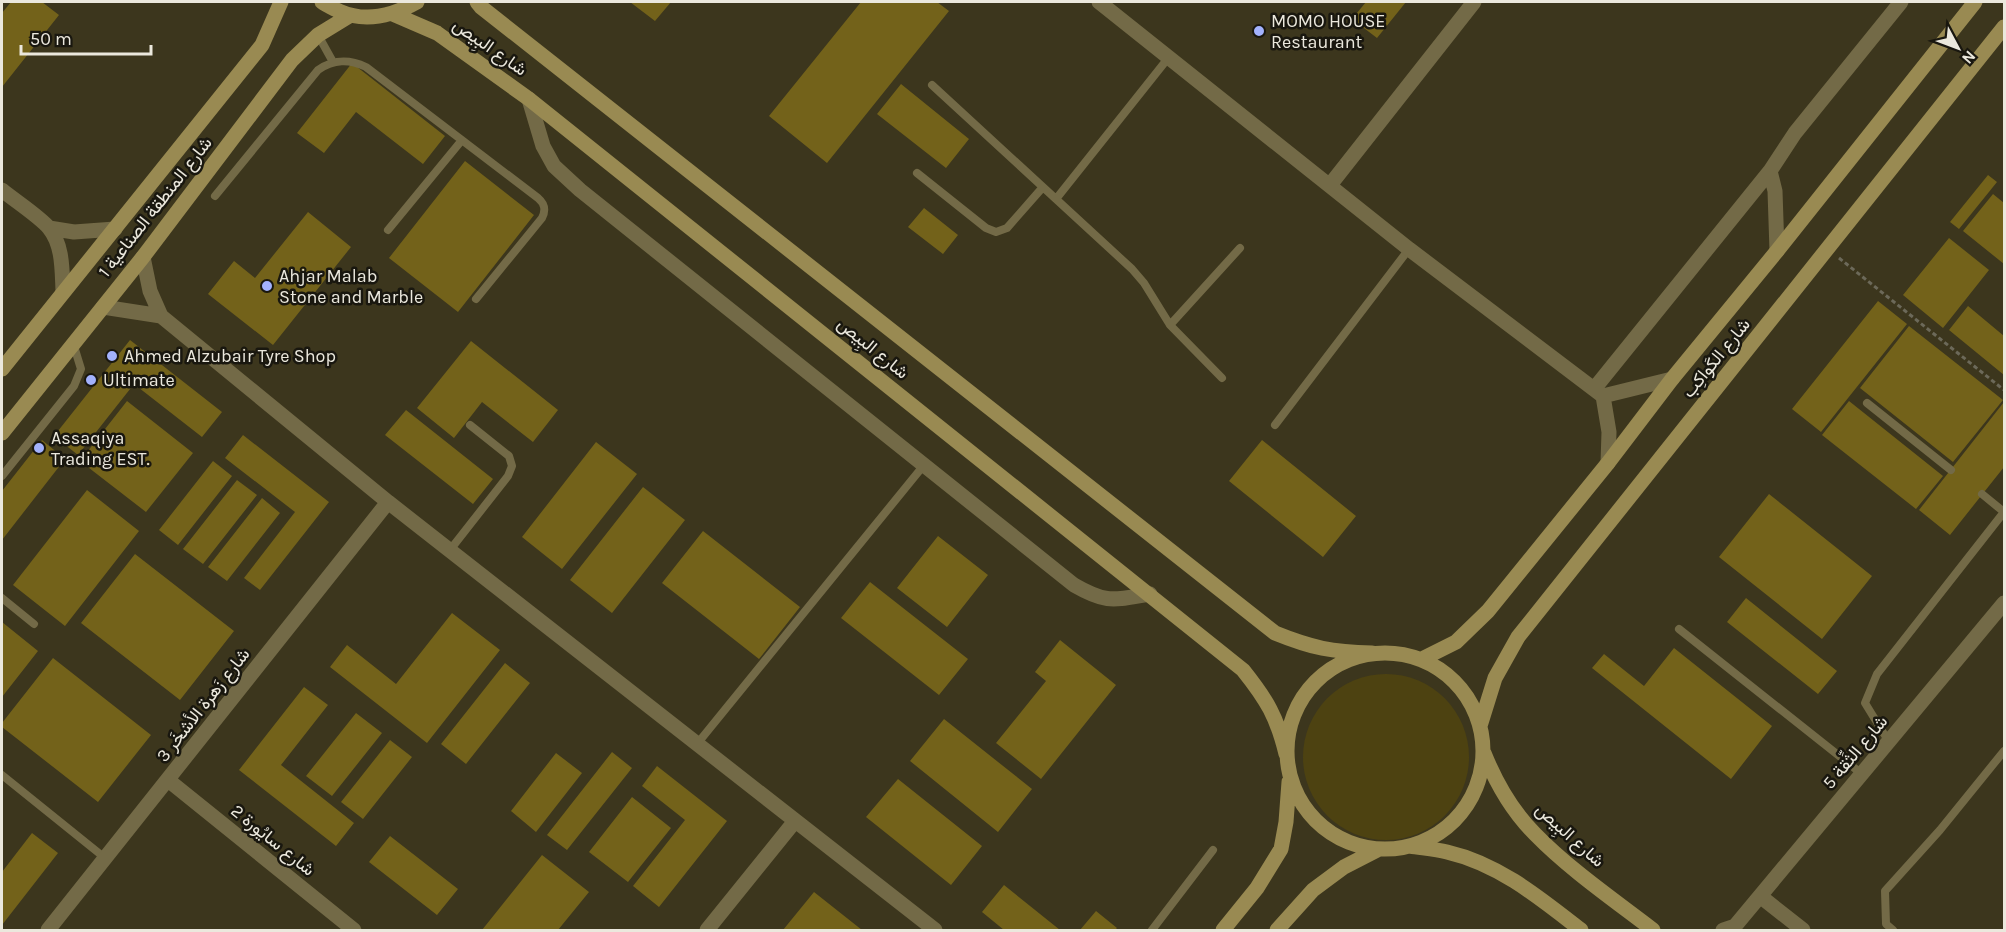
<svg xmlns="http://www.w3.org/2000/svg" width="2006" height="932" viewBox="0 0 2006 932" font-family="Karla,Vazirmatn,sans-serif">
  <rect width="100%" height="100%" fill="#332f1d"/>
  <path fill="#3c361d" d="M2 2H2004V930H2Z"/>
  <path fill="#4d4211" d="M1303 757a83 83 0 1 1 166 0a83 83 0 1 1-166 0Z"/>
  <path fill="#73621a" d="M11 2H42L59 15 2 87V13Z
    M630 2H671L655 21Z
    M861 2H937L949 11 827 163 769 116Z
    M1366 2H1406L1377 38 1352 19Z
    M352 63 445 136 423 164 356 112 324 153 297 133Z
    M901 84 969 139 946 168 877 114Z
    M465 161 534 215 458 312 389 258Z
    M1988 175 1997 182 1959 229 1950 222Z
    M1993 194 2004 203V264L1963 231Z
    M924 208 958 235 943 254 908 227Z
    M308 212 351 247 273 345 208 294 234 261 255 278Z
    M1949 238 1989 270 1943 328 1903 295Z
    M1878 301 1907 324 1821 432 1792 409Z
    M1968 306 2004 336V375L1949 330Z
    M1909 326 2003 400 1953 462 1860 388Z
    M130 340 222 412 202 437 134 384 78 455 54 436Z
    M471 341 558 410 533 442 482 402 454 438 417 408Z
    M127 401 193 453 146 512 80 461Z
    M1849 401 1943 476 1916 509 1822 435Z
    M2004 402V467L1950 535 1919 510Z
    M406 410 493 479 473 504 385 435Z
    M243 435 329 502 260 590 244 578 295 512 225 458Z
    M42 440 65 459 2 540V491Z
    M1262 440 1356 516 1323 557 1229 481Z
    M596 442 637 474 562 569 522 537Z
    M213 461 232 476 178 545 159 530Z
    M237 480 257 495 203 564 183 549Z
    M643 487 685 520 612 613 570 580Z
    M87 490 139 531 65 626 13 585Z
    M1769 494 1872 576 1822 639 1719 557Z
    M262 498 280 513 227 581 208 567Z
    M703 531 800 607 759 659 662 583Z
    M938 536 988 575 947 627 897 588Z
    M135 554 234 631 180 700 81 623Z
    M870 582 968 659 939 695 841 618Z
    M1746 598 1837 671 1818 694 1727 622Z
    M452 613 500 650 427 743 330 667 347 645 396 684Z
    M2 622 38 651 2 697Z
    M1060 640 1116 685 1041 779 996 743 1046 681 1035 672Z
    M1674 648 1772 726 1731 779 1592 668 1604 654 1644 686Z
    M53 658 151 735 98 802 2 727V723Z
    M505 663 530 683 466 764 441 744Z
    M304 687 328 705 281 765 354 823 336 846 239 770Z
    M356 713 382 733 332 796 306 776Z
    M944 719 1032 789 998 832 910 761Z
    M390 740 412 757 363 819 341 802Z
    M612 752 632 768 567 850 547 835Z
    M556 753 582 773 536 832 511 811Z
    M657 766 727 821 659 907 633 886 685 820 642 786Z
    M898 779 982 846 951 885 866 817Z
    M632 797 671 828 628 882 589 852Z
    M32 833 58 853 2 925V872Z
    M390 836 458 889 437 915 369 862Z
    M542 855 589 892 558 930H482Z
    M1004 885 1060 930H1004L982 912Z
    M814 892 862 930H783Z
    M1096 911 1117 928 1115 930H1080Z"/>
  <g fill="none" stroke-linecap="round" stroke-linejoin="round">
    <path stroke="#6c6959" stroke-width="3" stroke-dasharray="4.5 3" stroke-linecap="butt" d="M1839 258 2004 390"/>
    <path stroke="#736a47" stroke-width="8" d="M318 35 333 62
      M932 85 1132 269 1144 283 1170 325 1222 378
      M917 173 986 228 996 232 1007 228 1043 187
      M215 196 318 70C334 59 349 59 366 67L538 198C545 204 546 210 542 218L476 299
      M1056 199 1169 57
      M388 230 462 140
      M1170 325 1240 248
      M1867 403 1951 470
      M1275 425 1409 249
      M2 476 74 386 81 369 73 343
      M1982 494 2004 512
      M450 550 508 476 512 466 509 456 470 425
      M2 598 34 624
      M1679 629 1862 774
      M1889 742 1865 703 1877 674 2004 512
      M697 744 924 465
      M2 775 105 858
      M1152 930 1213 850
      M1893 930 1886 924 1885 891 1940 830 2004 751"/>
    <path stroke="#736a47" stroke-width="15" d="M1099 2 1409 249 1603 396 1609 432 1608 463
      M529 99 543 146 554 166 580 190 1074 585C1107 604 1113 600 1150 594
      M1330 185 1474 2
      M2 190C14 200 40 217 49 228 63 245 62 270 63 291
      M49 228 74 232 115 229
      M1777 251 1775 191 1770 171 1795 133 1901 2
      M143 257 150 291 161 316 388 502 935 930
      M103 307 161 316
      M1594 389 1770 171
      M1603 396 1672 379
      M168 780 354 930
      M1760 896 1803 930
      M48 930 388 502
      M707 930 795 821
      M1723 930 1735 926 2004 603"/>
    <path stroke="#998a52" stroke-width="15" d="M322 2C327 6 333 8 339 11 366 23 392 16 417 2
      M477 2 481 7 1275 633C1312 648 1332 652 1372 653
      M393 14 437 33 529 99 1243 670C1267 700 1277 717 1286 754
      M2 369 262 45 281 2
      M2 433 143 257 292 60 318 35 349 16
      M1287 751a98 98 0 1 1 196 0a98 98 0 1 1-196 0Z
      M1422 659 1456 642 1488 611 1608 463 1672 379 1777 251 1975 2
      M1480 726 1495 678 1518 637 2004 27
      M1484 753C1496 783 1512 811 1535 834 1569 869 1614 900 1653 930
      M1410 846C1422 848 1435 849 1447 852 1499 864 1540 898 1581 930
      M1223 930 1257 888 1281 849 1286 822 1289 782
      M1277 930 1313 890 1344 867 1379 849"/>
  </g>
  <g fill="#a3b2fd" stroke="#19170f" stroke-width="2">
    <circle cx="1259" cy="31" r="6"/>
    <circle cx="267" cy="286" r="6"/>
    <circle cx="112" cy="356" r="6"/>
    <circle cx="91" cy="380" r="6"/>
    <circle cx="39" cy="448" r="6"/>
  </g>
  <g text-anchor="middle" stroke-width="5" stroke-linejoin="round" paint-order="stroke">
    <g font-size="18" fill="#ebe8dd" stroke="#19170f" text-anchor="start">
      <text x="1271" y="27">MOMO HOUSE<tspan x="1271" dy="21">Restaurant</tspan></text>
      <text x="279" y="282">Ahjar Malab<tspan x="279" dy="21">Stone and Marble</tspan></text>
      <text x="124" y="362">Ahmed Alzubair Tyre Shop</text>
      <text x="103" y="386">Ultimate</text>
      <text x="51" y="444">Assaqiya<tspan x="51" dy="21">Trading EST.</tspan></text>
    </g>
    <g font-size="18" fill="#ebe8dd" stroke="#19170f">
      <text transform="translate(490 47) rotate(35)" y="6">شارع البِيص</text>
      <text transform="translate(155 207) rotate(-52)" y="6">شارع المنطقة الصناعية 1</text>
      <text transform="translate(873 348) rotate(39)" y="6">شارع البِيص</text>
      <text transform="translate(1716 358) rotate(-51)" y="6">شارع الكَواكِب</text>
      <text transform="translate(203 705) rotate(-52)" y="6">شارع زَهرة الأشخَر 3</text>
      <text transform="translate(1855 752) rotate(-50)" y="6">شارع الثِّقة 5</text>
      <text transform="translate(1570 835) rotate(42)" y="6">شارع البِيص</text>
      <text transform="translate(273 840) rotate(39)" y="6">شارع سايُورة 2</text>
    </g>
  </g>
  <rect width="2006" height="932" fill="none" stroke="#ebe8dd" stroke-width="6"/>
  <g transform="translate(1958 48) rotate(131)" stroke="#19170f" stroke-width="4.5" paint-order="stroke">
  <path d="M0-4.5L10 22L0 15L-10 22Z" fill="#ebe8dd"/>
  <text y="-9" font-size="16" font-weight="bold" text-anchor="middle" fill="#ebe8dd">N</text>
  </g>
  <path d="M21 45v9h130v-9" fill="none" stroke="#ebe8dd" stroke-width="3"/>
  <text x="30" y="45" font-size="18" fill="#ebe8dd" stroke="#19170f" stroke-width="4.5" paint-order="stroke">50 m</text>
</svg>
